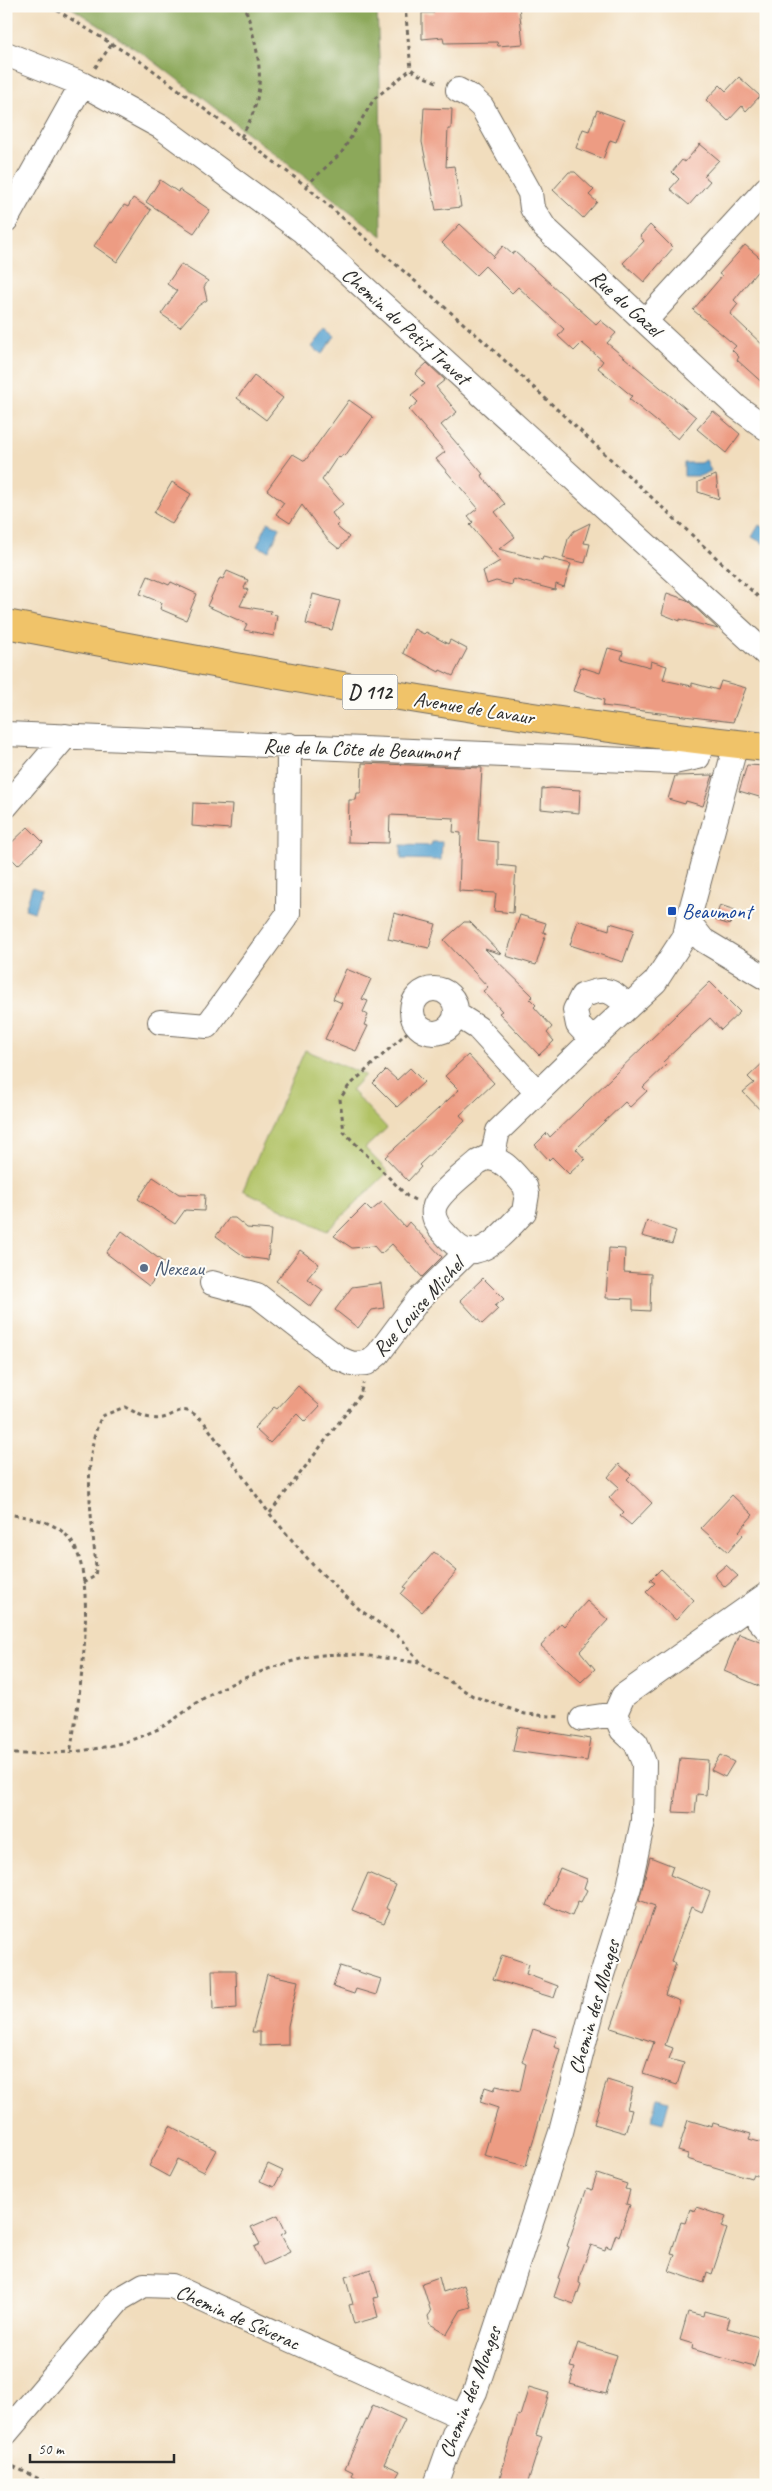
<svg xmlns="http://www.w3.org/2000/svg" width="772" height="2491" viewBox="0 0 772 2491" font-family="Caveat,sans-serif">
  <rect width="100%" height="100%" fill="#fdfcf7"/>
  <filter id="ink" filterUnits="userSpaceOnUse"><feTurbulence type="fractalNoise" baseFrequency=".02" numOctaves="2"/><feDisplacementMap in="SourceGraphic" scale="10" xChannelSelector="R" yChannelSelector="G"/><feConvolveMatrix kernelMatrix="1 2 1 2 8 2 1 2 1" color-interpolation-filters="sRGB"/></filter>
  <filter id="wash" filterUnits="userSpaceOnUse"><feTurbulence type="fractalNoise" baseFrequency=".0096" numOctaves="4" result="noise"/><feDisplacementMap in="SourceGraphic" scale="20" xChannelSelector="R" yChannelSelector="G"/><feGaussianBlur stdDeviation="1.12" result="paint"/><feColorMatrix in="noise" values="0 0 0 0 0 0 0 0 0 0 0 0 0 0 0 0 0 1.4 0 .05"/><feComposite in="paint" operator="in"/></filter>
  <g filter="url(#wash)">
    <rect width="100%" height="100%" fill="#f1ddbd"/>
    <path fill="#b1c265" stroke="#6e7648" d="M305 1050 365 1075 351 1090 387 1128 365 1148 388 1172 327 1231 243 1190Z"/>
    <path fill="#8ca85a" stroke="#5c6a42" d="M69 6H373L377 10 380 79 382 236 152 60Z"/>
    <path fill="#58a3d0" stroke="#42677e" d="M326 329 335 336 322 354 312 347Z
      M706 460 711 471 700 476H684V463H700Z
      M268 522 280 528 269 551 257 546Z
      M759 525 766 529V545L752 537Z
      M432 842H442L441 860 401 859V845L431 846Z
      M32 887 41 890 34 912 25 909Z
      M658 2098 669 2101 663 2123 651 2120Z"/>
    <g id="blocks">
      <path fill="#ed9c83" d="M519 6 523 44 498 46 497 42 444 43 443 37 422 39V13H434V7Z
        M739 77 760 96 746 111 742 106 728 121 706 100 720 85 726 91Z
        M424 108 452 109 451 129H448L446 167 454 166 461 207 436 210 422 142Z
        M597 110 624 120 616 142 610 140 603 159 576 148 583 129 589 131Z
        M700 144 719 160 704 176 710 181 689 205 670 189 679 179 672 172 682 160 685 162Z
        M569 172H575L594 190 589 195 597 202 583 218 553 190Z
        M160 180 178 192 179 189 210 210 194 233 146 202Z
        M133 198 151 210 117 262 94 246 110 222 112 223 124 205 128 207Z
        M460 224 494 256 492 258 503 246 512 254 515 252 596 324 600 320 616 333 607 343 696 417 678 439 629 399 632 396 598 368 603 361 582 343 574 351 558 336 564 329 518 287 512 293 485 266 476 275 442 243Z
        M650 225 673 248 644 282 623 263 644 241 640 236Z
        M745 245 765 262 734 300 738 304 730 314 766 348V386L737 360 739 357 732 350 736 346 693 310 722 276 719 274Z
        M181 264 208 281 204 287 207 300 198 306 180 327 161 314 177 291 167 284Z
        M427 363 445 380 436 387 457 412 441 425 483 474 481 475 505 504 495 512 515 537 499 549 542 560 543 557 571 564 564 587 556 584 555 590 513 579 512 585 496 581 487 584 483 571 500 561 470 525 473 522 468 516 478 508 436 459 445 452 409 410 418 402 411 395 425 384 415 374Z
        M254 376 283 398 266 420 237 398Z
        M349 400 373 417 345 456 343 454 340 458 338 456 322 480 343 504 332 513 339 523 336 526 349 537 339 549 328 540 302 505 290 523 276 514 284 503 267 490 293 454 305 461Z
        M713 411 740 434 726 453 697 429Z
        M716 475 719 499 698 492V482Z
        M172 482 191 494 172 524 154 513Z
        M590 523 584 543 590 544 585 563 563 558 568 539 574 531Z
        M227 571 248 580 244 588 248 590 240 606 271 611 270 614 277 615 274 636 244 630 247 624 207 606 220 578 223 579Z
        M148 576 169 585 171 582 197 594 186 620 160 609 162 603 140 594Z
        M667 593 687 600 718 629 680 619V621L662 614Z
        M313 594 340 601 332 630 306 624Z
        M414 629 424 634 426 632 448 644 450 640 467 649 453 676 440 670 439 672 403 653Z
        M608 648 623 652 621 659 650 667 651 661 667 666 663 680 692 686V683L718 690 721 681 746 688 733 722 603 706 604 700 573 691 581 667 600 673Z
        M362 763 482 768 478 840 498 842V865L516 867 513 913 494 911 496 893 459 891 461 833 453 832 454 818 390 815 389 843 348 842 349 800H356L357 793H361Z
        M747 765 766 766V799L739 791Z
        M713 775 703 806 686 801 685 804 668 799 675 776Z
        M551 788 580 790 579 813 541 809 542 789Z
        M193 803 232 805 230 829 192 826Z
        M28 827 43 842 18 865 6 853V848Z
        M720 905 735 910 730 925 715 920Z
        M394 913 436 924 429 948 388 939Z
        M520 915 546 923 543 932 546 933 536 965 506 956Z
        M578 920 609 930 610 923 634 930 623 962 570 945Z
        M464 922H470L501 954 485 949 533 996 530 999 536 1005 534 1007 552 1027 547 1033 554 1041 539 1055 499 1013 502 1011 483 991 488 987 444 940Z
        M346 969 371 979 362 999 368 1001 363 1012 368 1015 364 1025 368 1026 356 1051 325 1039 342 1003 333 999Z
        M710 982 740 1012 721 1030 710 1018 663 1062 666 1065 643 1087 647 1091 630 1107 625 1102 578 1147 576 1149 585 1159 569 1174 552 1157 549 1160 535 1145 547 1133 550 1137Z
        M468 1055 494 1083 460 1115 465 1121 419 1165 421 1167 408 1181 385 1157 459 1090 445 1076Z
        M766 1060V1116L743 1092 754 1083 748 1077Z
        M410 1068 424 1082 397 1107 373 1083 386 1070 397 1080Z
        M153 1177 179 1194 205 1195 204 1211 185 1210 175 1224 138 1199Z
        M382 1202 405 1227 409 1222 442 1257 422 1277 392 1244 381 1254 374 1246 352 1248 334 1236 365 1205 371 1211Z
        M229 1218H235L247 1228 271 1230 268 1260 245 1257 216 1236Z
        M647 1221 676 1231 672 1244 642 1236Z
        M122 1231 166 1264 149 1286 106 1253Z
        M609 1248 625 1249 624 1272 651 1274 650 1311 633 1310V1299L606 1298Z
        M300 1250 319 1264 307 1279 323 1290 311 1307 276 1281Z
        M483 1278 504 1299 495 1306 498 1309 482 1324 460 1300Z
        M381 1283 384 1308 372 1310 358 1328 335 1310 352 1287Z
        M298 1386 320 1406 305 1422 297 1414 270 1443 254 1428 274 1407 277 1409Z
        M619 1464 631 1475 627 1479 652 1503 631 1525 620 1516 624 1512 609 1498 619 1487 608 1477Z
        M732 1495 753 1515 739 1531 743 1535 728 1552 701 1528Z
        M434 1552 457 1571 422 1612 401 1594 406 1588 404 1587Z
        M726 1565 738 1576 725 1587 714 1575Z
        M661 1569 694 1600 676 1620 646 1592 655 1583 650 1580Z
        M587 1601 608 1620 580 1651 595 1669 581 1682 541 1646 561 1623 564 1626Z
        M739 1634 766 1644V1689L724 1671Z
        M518 1727 591 1739 587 1761 513 1751Z
        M720 1755 734 1762 725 1777 711 1770Z
        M680 1758 708 1760 706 1795 697 1794 695 1813 673 1812Z
        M650 1857 673 1866 670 1875 710 1892 702 1912 691 1907 671 1961 676 1963 665 1995 680 2001 665 2045 673 2048 669 2059 684 2063 677 2085 643 2074 654 2042 611 2028 655 1906 639 1900Z
        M560 1868 587 1879 584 1888 587 1890 581 1902 578 1901 572 1916 545 1904Z
        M368 1873 396 1885 386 1908 390 1910 384 1923 352 1910Z
        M502 1955 529 1964 526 1974 558 1986 554 1998 493 1979Z
        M340 1966 381 1979 376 1995 356 1989 354 1994 333 1987Z
        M212 1970H236L237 2008 213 2010Z
        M267 1974 298 1981 288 2026V2045L260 2046V2032H252Z
        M533 2029 557 2037 554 2047 560 2049 526 2166 484 2155 498 2108 480 2102 485 2087 494 2090 496 2086 520 2091 526 2064 522 2062Z
        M607 2080 633 2088 627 2109 632 2110 625 2133 594 2124Z
        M688 2120 712 2127 713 2123 751 2134 749 2139 766 2144V2169L763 2177 753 2174 751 2178 687 2159 688 2154 678 2151Z
        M170 2126 216 2150 204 2172 178 2159 169 2177 149 2166Z
        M268 2164 283 2171 274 2187 260 2181Z
        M597 2174 627 2184 625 2189 630 2190 626 2204 630 2205 619 2236 616 2234 611 2248 606 2246 605 2250 591 2245 580 2275 579 2283 581 2284 574 2304 554 2297 560 2279 558 2278 569 2247 567 2246 587 2188 592 2190Z
        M696 2207 726 2217 722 2227 727 2229 712 2274 707 2272 704 2283 669 2271 675 2254 671 2253 681 2222 685 2223 690 2209 695 2211Z
        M278 2215 286 2232 281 2235 290 2252 263 2265 254 2247 260 2244 251 2227Z
        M371 2269 379 2297 373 2298 378 2317 354 2324 349 2305 353 2304 345 2277Z
        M439 2277 443 2292 464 2285 471 2307 461 2310 447 2334 430 2324 428 2316 431 2312 422 2283Z
        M704 2311 730 2318 727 2328 762 2338 754 2367 692 2349 693 2344 680 2340 688 2312 703 2316Z
        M578 2343 617 2355 606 2394 570 2384 575 2368 570 2367Z
        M529 2387 549 2393 536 2435 542 2437 527 2485H498L518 2415 520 2416Z
        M373 2405 405 2420 384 2464 400 2471 392 2485H371L351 2475 353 2472 345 2468Z"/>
    </g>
  </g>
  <g filter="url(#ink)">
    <use href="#blocks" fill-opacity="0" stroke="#70695e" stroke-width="1"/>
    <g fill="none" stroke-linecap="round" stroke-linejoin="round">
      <defs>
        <path id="minor" d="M6 54 82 84 161 127 301 230 766 654
          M458 90 471 97 482 107 530 193 532 208 544 227 737 407 766 428
          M6 220 82 84
          M646 320 766 189
          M6 734 674 762 698 757 702 741
          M736 744 688 921 703 940 766 978
          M6 806 66 736
          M412 1011a22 22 0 1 1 44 0a22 22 0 1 1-44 0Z
          M456 1014 478 1028 537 1092
          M160 1022 207 1026 288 914 289 745
          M592 1040 578 1025 575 1010 582 996C606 987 611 989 628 1007
          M486 1158C504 1158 514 1174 525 1186L527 1194 524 1212C510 1225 489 1254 468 1251 459 1250 453 1242 447 1236 440 1229 432 1219 434 1209 436 1194 467 1172 478 1162Z
          M492 1158 498 1131 592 1040 655 982 685 936 688 921
          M212 1283 257 1295 338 1358 352 1364 367 1363 378 1354 419 1299 468 1251
          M748 1608 766 1628
          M582 1719 615 1714
          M6 2433 120 2299 144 2285 172 2286 462 2417
          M436 2485 454 2434 475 2392 561 2132 600 1981 629 1887 643 1821 644 1763 636 1743 622 1730 615 1714 623 1696 766 1595"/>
        <path id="major" d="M6 624C258 672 510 720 766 747"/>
      </defs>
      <use href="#minor" stroke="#70695e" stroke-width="26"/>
      <use href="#major" stroke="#70695e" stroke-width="30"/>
      <path stroke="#70695e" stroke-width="3" stroke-dasharray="4 4" stroke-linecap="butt" d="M50 6 146 65 306 186 487 344 766 604
        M405 6 411 69 417 74 439 83
        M95 68 112 44
        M241 137C268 93 261 60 247 13L242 6
        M306 186 342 152 374 99 411 69
        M415 1200 407 1196 344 1132 340 1099 348 1087 415 1025
        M270 1513 360 1395 363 1383
        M6 1514C27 1517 54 1520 69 1538 101 1576 78 1705 70 1754
        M83 1583 95 1576 96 1569C93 1522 80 1459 102 1416L125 1407C133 1411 142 1417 151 1418 177 1423 176 1396 204 1422L269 1513 313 1565 360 1610 402 1639 420 1663 473 1696 525 1714 561 1717
        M6 1754C58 1754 107 1753 156 1730 177 1720 195 1702 216 1691 245 1677 278 1664 309 1657 345 1650 384 1658 419 1663
        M6 2463 52 2485"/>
      <use href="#minor" stroke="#fff" stroke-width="24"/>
      <use href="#major" stroke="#f0c369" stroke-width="28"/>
    </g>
  </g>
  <rect fill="#1a4fb4" stroke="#fdfcf7" stroke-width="2" x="667" y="906" width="10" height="10" rx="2.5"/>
  <circle fill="#5c6f8a" stroke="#fdfcf7" stroke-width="2" cx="144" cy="1268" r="5"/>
  <g text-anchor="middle" stroke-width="4" stroke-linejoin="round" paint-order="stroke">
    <rect fill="#fdfcf7" stroke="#6a6a68" stroke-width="1" x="342.5" y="674.5" width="55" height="35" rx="4"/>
    <g font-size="20" font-weight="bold" fill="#2b2b2b">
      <text x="370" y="699">D 112</text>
    </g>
    <g font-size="21" fill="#2b2b2b" stroke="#fdfcf7">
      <text transform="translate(626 303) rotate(42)" y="7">Rue du Gazel</text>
      <text transform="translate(406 326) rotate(42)" y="7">Chemin du Petit Travet</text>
      <text transform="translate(474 708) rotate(9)" y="7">Avenue de Lavaur</text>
      <text transform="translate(361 749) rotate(2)" y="7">Rue de la Côte de Beaumont</text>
      <text transform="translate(418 1307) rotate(-48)" y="7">Rue Louise Michel</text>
      <text transform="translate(594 2007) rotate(-74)" y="7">Chemin des Monges</text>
      <text transform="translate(238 2317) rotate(24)" y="7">Chemin de Séverac</text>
      <text transform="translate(470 2392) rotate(-69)" y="7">Chemin des Monges</text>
    </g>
    <g font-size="21" fill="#164399" stroke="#fdfcf7" text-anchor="start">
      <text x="682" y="918">Beaumont</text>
    </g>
    <g font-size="21" fill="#4e5e75" stroke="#fdfcf7" text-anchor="start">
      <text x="154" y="1275">Nexeau</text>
    </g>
  </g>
  <rect width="772" height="2491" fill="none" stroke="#fdfcf7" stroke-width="25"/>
  <path d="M30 2454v8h144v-8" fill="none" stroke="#2b2b2b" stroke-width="2.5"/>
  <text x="38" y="2454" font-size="15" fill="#2b2b2b" stroke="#fdfcf7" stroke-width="4" paint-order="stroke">50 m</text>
</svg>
